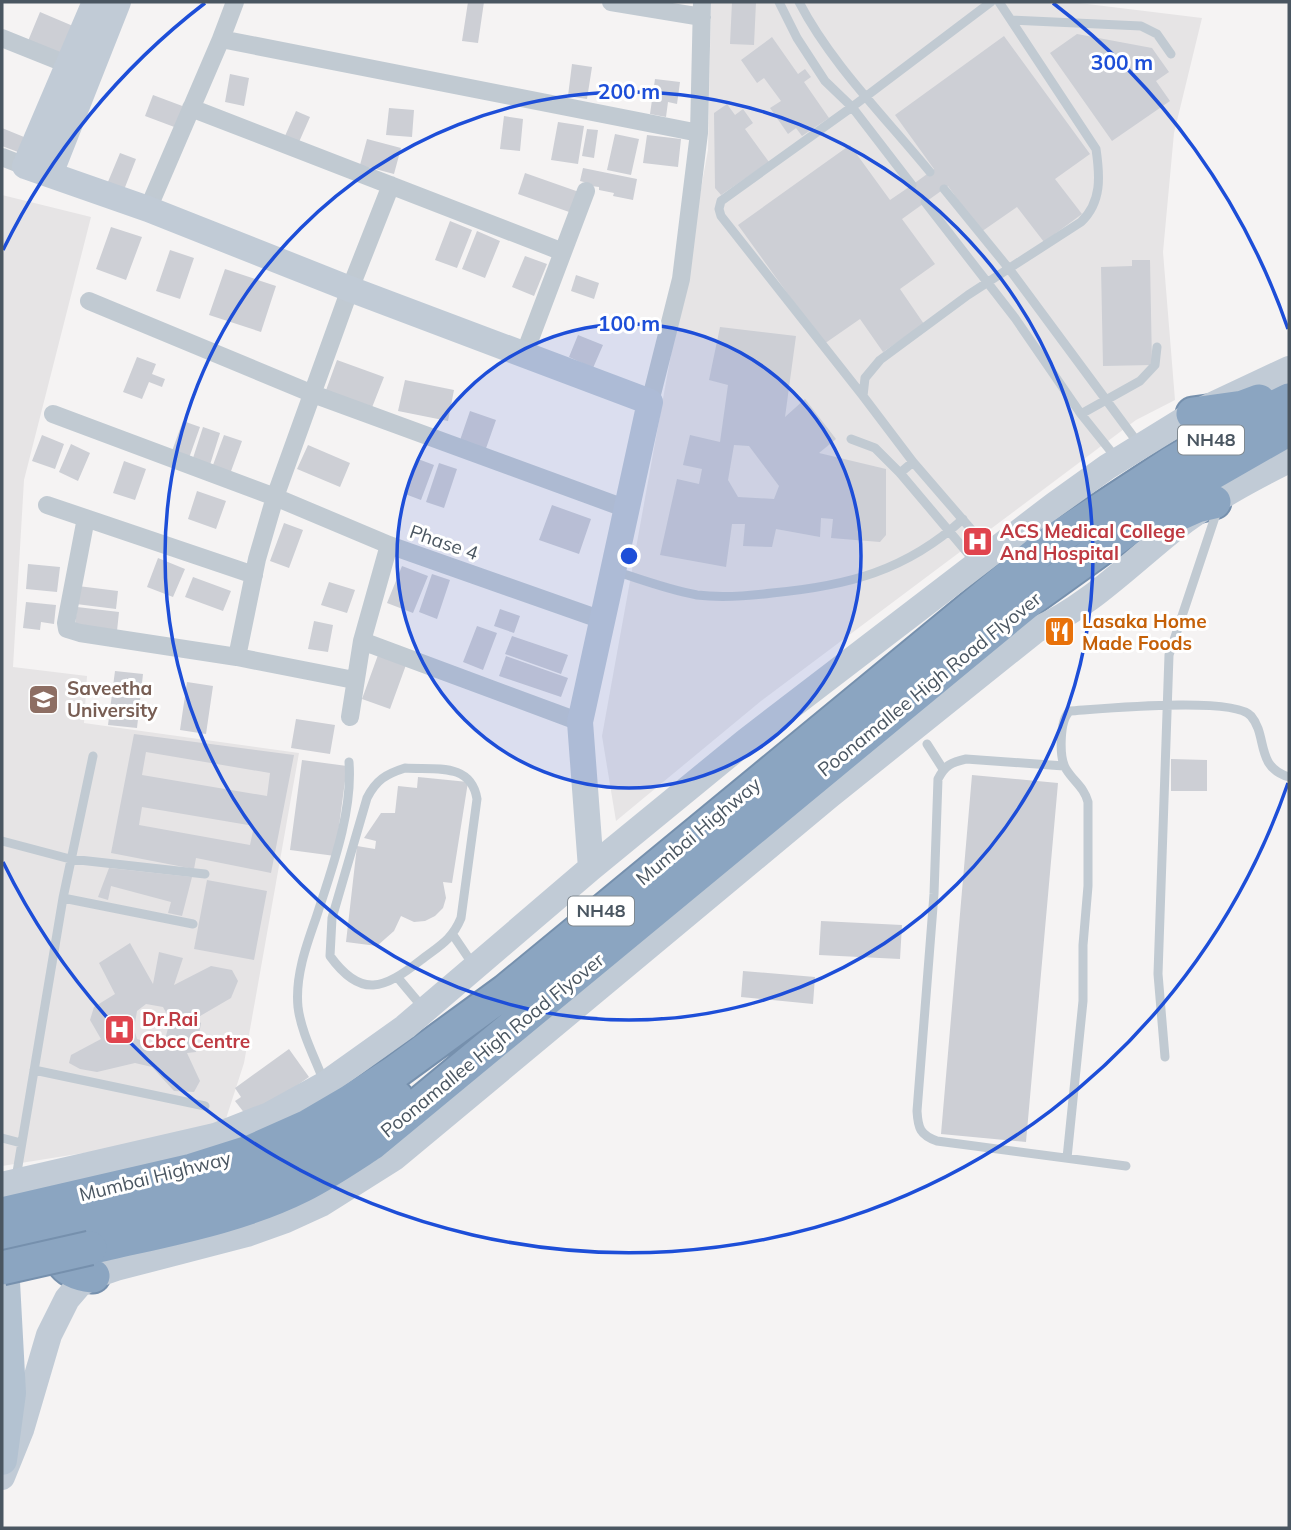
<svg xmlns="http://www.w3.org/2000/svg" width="1291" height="1530" viewBox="0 0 1291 1530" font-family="Mulish,sans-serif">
  <rect width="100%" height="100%" fill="#f5f3f3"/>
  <path fill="#e6e4e5" d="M711 2H1071L1202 18 1174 133 1163 252 1175 400 1136 420 761 701 616 821 602 736 708 150Z
    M2 195 91 217 24 480 13 667 87 676 84 723 299 753 244 1063 222 1131 2 1166Z"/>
  <path fill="#cdcfd5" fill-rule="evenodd" d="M468 2H484L478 43 462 41Z
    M732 2H756L754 45 730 44Z
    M40 12 73 26 62 55 28 41Z
    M1077 34 1152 48 1169 72 1156 81 1170 101 1112 141 1050 53Z
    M1004 36 1090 154 1055 179 1082 214 1044 242 1017 207 981 232 948 186 902 219 935 264 900 289 924 324 883 352 860 319 824 344 738 225 850 145 890 200 912 185 934 169 895 115Z
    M772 37 798 74 805 69 811 77 804 82 829 118 802 136 796 128 788 134 770 108 781 101 764 78 757 83 741 60Z
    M572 64 592 67 587 99 568 96Z
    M230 74 249 78 244 106 225 102Z
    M655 79 680 82 677 104 668 102 666 117 650 114Z
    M153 95 185 107 177 128 145 116Z
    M727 104 735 115 743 109 753 123 745 129 769 162 721 195 715 188 714 113Z
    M389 108 414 110 412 137 386 135Z
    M296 111 310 117 299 142 285 136Z
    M504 116 523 119 520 151 500 149Z
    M558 122 584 126 578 164 551 160Z
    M2 128 24 137 18 152 2 146Z
    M587 129 598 130 594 158 582 156Z
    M615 134 639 139 631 175 607 170Z
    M647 135 681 139 678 167 643 163Z
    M367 139 401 148 394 174 360 165Z
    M120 153 136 159 122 195 105 189Z
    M583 168 637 179 633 200 613 196 614 193 599 190V187L591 186V184L580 181Z
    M525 173 579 192 572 213 518 194Z
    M450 221 472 230 457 268 435 260Z
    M111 227 142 237 126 280 96 269Z
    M477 231 500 241 485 278 462 269Z
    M170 250 194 258 180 299 156 291Z
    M525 256 547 264 534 296 512 287Z
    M1132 260H1150L1152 365 1103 366 1101 267 1132 266Z
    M225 269 276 286 261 332 209 315Z
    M576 275 599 283 594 299 571 291Z
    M720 327 796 336 785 417 805 399 836 439 819 453 886 469V535L880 542 831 538 833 519 821 518 820 537 776 529 772 547 743 546 745 524H732L726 567 660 555 677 479 699 484 702 469 683 465 690 435 720 442 728 385 709 380ZM734 445 749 446 779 486 774 499 738 497 728 480Z
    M578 335 603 345 593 368 569 357Z
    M137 357 156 364 152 374 165 379 162 387 149 382 142 399 123 392Z
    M337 360 384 377 371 410 325 393Z
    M405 380 454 390 448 421 398 411Z
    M470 411 496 420 484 454 458 446Z
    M183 421 200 427 188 461 172 451Z
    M203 427 220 433 209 468 193 458Z
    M42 435 64 444 55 469 32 461Z
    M224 435 242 441 230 474 213 465Z
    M71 444 90 453 78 481 59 472Z
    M308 445 350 463 340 487 297 469Z
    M418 459 434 465 421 500 405 494Z
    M124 461 146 469 135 500 113 493Z
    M439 463 457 469 444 508 426 502Z
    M197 491 226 501 216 529 188 519Z
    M552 505 591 519 579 554 539 540Z
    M284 523 303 530 289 568 270 561Z
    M158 558 185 569 173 597 147 587Z
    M28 564 60 567 57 592 26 589Z
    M402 566 428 576 413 613 387 603Z
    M432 574 450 580 437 619 419 612Z
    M193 577 231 591 223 611 185 597Z
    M329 582 355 590 347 613 321 605Z
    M78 586 118 591 116 609 76 604Z
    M26 602 56 605 54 624 41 622 40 630 23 628Z
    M77 607 119 612 117 631 75 626Z
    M500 609 520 616 514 633 494 626Z
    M314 621 333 625 328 652 308 649Z
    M477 626 497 633 483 670 463 662Z
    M512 636 568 655 561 674 505 654Z
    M378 655 406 665 390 709 362 699Z
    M506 656 568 678 561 697 499 676Z
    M115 671 143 674 137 728 108 725Z
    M187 682 213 686 206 734 180 730Z
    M296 719 335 725 330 754 291 748Z
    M134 734 294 755 271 873 196 858 194 869 111 853ZM146 752 270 773 267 796 142 775ZM142 807 254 826 250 845 139 825Z
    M1171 759 1207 760V791H1171Z
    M302 760 347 766 335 856 290 850Z
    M972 775 1058 783 1026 1142 941 1134Z
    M418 777 468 782 452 883 443 882 446 898 443 908 435 916 425 921 414 922 401 916 394 931 377 946 346 942 357 846 375 849 376 841 364 838 381 813H395L398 786 417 788Z
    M109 868 192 877 182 916 168 913 171 902 111 886 108 900 98 897Z
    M207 880 267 891 254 960 194 949Z
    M821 921 902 925 900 959 819 955Z
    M130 943 153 984 159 952 183 958 174 985 211 966 232 970 238 981 231 998 195 1019 201 1023 196 1052 187 1053 200 1081 194 1092 174 1091 152 1067 135 1063 97 1072 80 1069 69 1063 71 1055 101 1039 90 1020 94 1007 115 994 99 963ZM146 1004 163 1007 170 1020 165 1040 157 1046 137 1039 134 1029 137 1011Z
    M743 971 815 977 813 1004 741 997Z
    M289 1049 309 1077 249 1119 235 1101 241 1097 235 1088Z"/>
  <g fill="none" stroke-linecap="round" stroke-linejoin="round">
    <defs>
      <path id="highway" d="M1193 414 1243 407 1259 401
        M1161 522 1197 506 1214 502
        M2 1214 192 1170 252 1151 308 1126 349 1102 395 1072 506 991 1050 543 1172 463 1236 426 1289 400
        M70 1230C49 1256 64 1273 93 1276
        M2 1242C94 1220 195 1205 282 1168 323 1150 360 1123 396 1097
        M90 1248C161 1231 236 1219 302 1186 326 1174 348 1159 371 1144L1032 598 1181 491 1289 429"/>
    </defs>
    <use href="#highway" stroke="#7690ad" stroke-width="37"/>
    <path stroke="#c1cad2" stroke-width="9" d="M779 2 797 38 825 81 852 107 912 185
      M799 2C831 64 886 118 930 172
      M1011 20 1141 26 1157 34 1171 54
      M944 189 1010 270 1138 443
      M925 202 1015 318 1081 414 1117 459
      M863 396 721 216 719 209 721 201 852 107 991 2
      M1081 414 1140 381 1155 365 1157 347
      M851 439 875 448 900 473
      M913 462 900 473 976 563
      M989 550 913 462 863 396 865 378 880 360 968 295 1081 222C1102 202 1100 176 1096 149L999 2
      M615 571C642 580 669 590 697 595 721 598 748 596 772 593 847 586 906 571 963 519
      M927 744 943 769
      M1064 766 966 759C952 762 945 765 938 779L934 894 917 1111C918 1128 920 1135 937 1141L1126 1166
      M405 768C435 770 471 762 477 799L461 918C452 940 439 946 421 960 384 989 361 999 330 956L332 918 367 798C376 780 386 774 405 768Z
      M2 841 70 859 205 874
      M63 898 193 924
      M453 935 474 966
      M398 978 424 1009
      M1165 1057 1158 974 1169 655 1217 511
      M34 1070 205 1106
      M324 1082C315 1058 301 1032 298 1007 295 977 306 946 316 918 331 871 353 813 349 762
      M2 1138 21 1143
      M1067 1158 1083 1001V945L1088 886V802C1084 787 1074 782 1066 769 1059 758 1059 720 1070 711 1100 709 1234 696 1251 716 1268 736 1255 767 1289 777
      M16 1178 63 898 93 756"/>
    <path stroke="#c1cad2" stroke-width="18" d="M611 2 702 17
      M2 38 69 65
      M221 39 235 2
      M191 108 563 252
      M699 133 702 2
      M2 157 25 166
      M391 185 350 289 275 497 257 559 237 657 354 680 356 679 362 641 580 722
      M148 209 221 39 699 133 681 279 650 402
      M89 301 313 394 627 509
      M524 355 586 191
      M53 414 275 497 389 545 602 620
      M47 505 254 575
      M86 518 66 623 67 629 80 633 237 657
      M362 641 389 545
      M350 717 356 679"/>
    <path stroke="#c1cbd6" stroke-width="26" d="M95 2 25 166 148 209 350 289 650 402 580 722 591 868
      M50 174 118 2
      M2 1185 215 1136 269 1115 325 1084 405 1027 591 868 746 741 1054 505 1107 467 1193 414 1289 369
      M2 1477 21 1430 49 1335 67 1299 79 1285 93 1276 116 1268 247 1234 286 1220 321 1204 394 1158 829 796 1036 630C1087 608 1131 563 1174 529 1210 501 1249 480 1289 460"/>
    <path stroke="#b3c2d1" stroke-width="30" d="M2 1460 11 1393 3 1245"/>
    <use href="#highway" stroke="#8ba5c1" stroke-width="33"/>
    <defs>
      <path id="highway-bridge" d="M2 1268 90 1248"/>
    </defs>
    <use href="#highway-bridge" stroke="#7690ad" stroke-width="37" stroke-linecap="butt"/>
    <use href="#highway-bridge" stroke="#8ba5c1" stroke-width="33"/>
  </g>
  <circle cx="629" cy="556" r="232" fill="#1d4ed8" fill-opacity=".12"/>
  <g fill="none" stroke="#1d4ed8" stroke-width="3.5">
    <circle cx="629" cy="556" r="232"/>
    <circle cx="629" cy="556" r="464"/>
    <path d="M1288 783A697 697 0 0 1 3 862M3 250A697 697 0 0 1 205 3M1053 3A697 697 0 0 1 1288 329"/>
  </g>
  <defs>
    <symbol id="hospital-square" viewBox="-11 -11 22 22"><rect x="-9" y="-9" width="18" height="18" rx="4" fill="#e0444e" stroke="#fff"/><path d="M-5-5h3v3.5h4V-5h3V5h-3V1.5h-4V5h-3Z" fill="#fff"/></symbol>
    <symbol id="restaurant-square" viewBox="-11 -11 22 22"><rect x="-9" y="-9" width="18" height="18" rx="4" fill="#e8710a" stroke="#fff"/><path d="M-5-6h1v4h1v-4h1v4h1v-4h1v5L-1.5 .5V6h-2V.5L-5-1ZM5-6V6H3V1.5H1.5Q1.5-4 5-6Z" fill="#fff"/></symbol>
    <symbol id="university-square" viewBox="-11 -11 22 22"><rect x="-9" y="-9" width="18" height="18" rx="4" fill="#8d6e63" stroke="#fff"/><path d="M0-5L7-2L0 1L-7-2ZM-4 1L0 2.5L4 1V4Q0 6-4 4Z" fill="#fff"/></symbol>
  </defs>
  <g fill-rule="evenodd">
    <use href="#hospital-square" x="960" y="524" width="35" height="35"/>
    <use href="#restaurant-square" x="1042" y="614" width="35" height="35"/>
    <use href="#university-square" x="26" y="682" width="35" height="35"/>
    <use href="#hospital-square" x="102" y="1012" width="35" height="35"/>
  </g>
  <g text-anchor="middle" stroke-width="6" stroke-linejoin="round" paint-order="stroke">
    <g fill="#fff" stroke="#808990" stroke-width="2">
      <rect x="1178" y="425.5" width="66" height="29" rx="5"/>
      <rect x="568" y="896.5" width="66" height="29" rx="5"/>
    </g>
    <g font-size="18" font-weight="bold" fill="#4a5661">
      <text x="1211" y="446">NH48</text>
      <text x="601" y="917">NH48</text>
    </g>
    <g font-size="19" font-weight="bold" fill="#be3a42" stroke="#fff" text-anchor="start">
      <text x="1000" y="538">ACS Medical College<tspan x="1000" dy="22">And Hospital</tspan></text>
      <text x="142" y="1026">Dr.Rai<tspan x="142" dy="22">Cbcc Centre</tspan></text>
    </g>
    <g font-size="19" fill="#4a5661" stroke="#fff">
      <text transform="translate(444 542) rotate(19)" y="7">Phase 4</text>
      <text transform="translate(929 684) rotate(-39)" y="7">Poonamallee High Road Flyover</text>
      <text transform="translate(698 831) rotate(-40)" y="7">Mumbai Highway</text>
      <text transform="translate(492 1045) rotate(-39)" y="7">Poonamallee High Road Flyover</text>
      <text transform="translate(155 1176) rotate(-14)" y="7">Mumbai Highway</text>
    </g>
    <g font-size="19" font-weight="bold" fill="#c56008" stroke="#fff" text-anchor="start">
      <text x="1082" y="628">Lasaka Home<tspan x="1082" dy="22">Made Foods</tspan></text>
    </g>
    <g font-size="19" font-weight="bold" fill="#785e54" stroke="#fff" text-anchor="start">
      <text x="67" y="695">Saveetha<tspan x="67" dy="22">University</tspan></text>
    </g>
  </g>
  <circle cx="629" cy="556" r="10" fill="#1d4ed8" stroke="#fff" stroke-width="3.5"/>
  <g font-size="21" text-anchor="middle" font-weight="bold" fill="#1d4ed8" stroke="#fff" stroke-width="6" stroke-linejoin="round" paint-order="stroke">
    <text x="1122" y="70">300 m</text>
    <text x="629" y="99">200 m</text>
    <text x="629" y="331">100 m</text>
  </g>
  <rect width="1291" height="1530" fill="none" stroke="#4a5661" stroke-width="7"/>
</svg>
